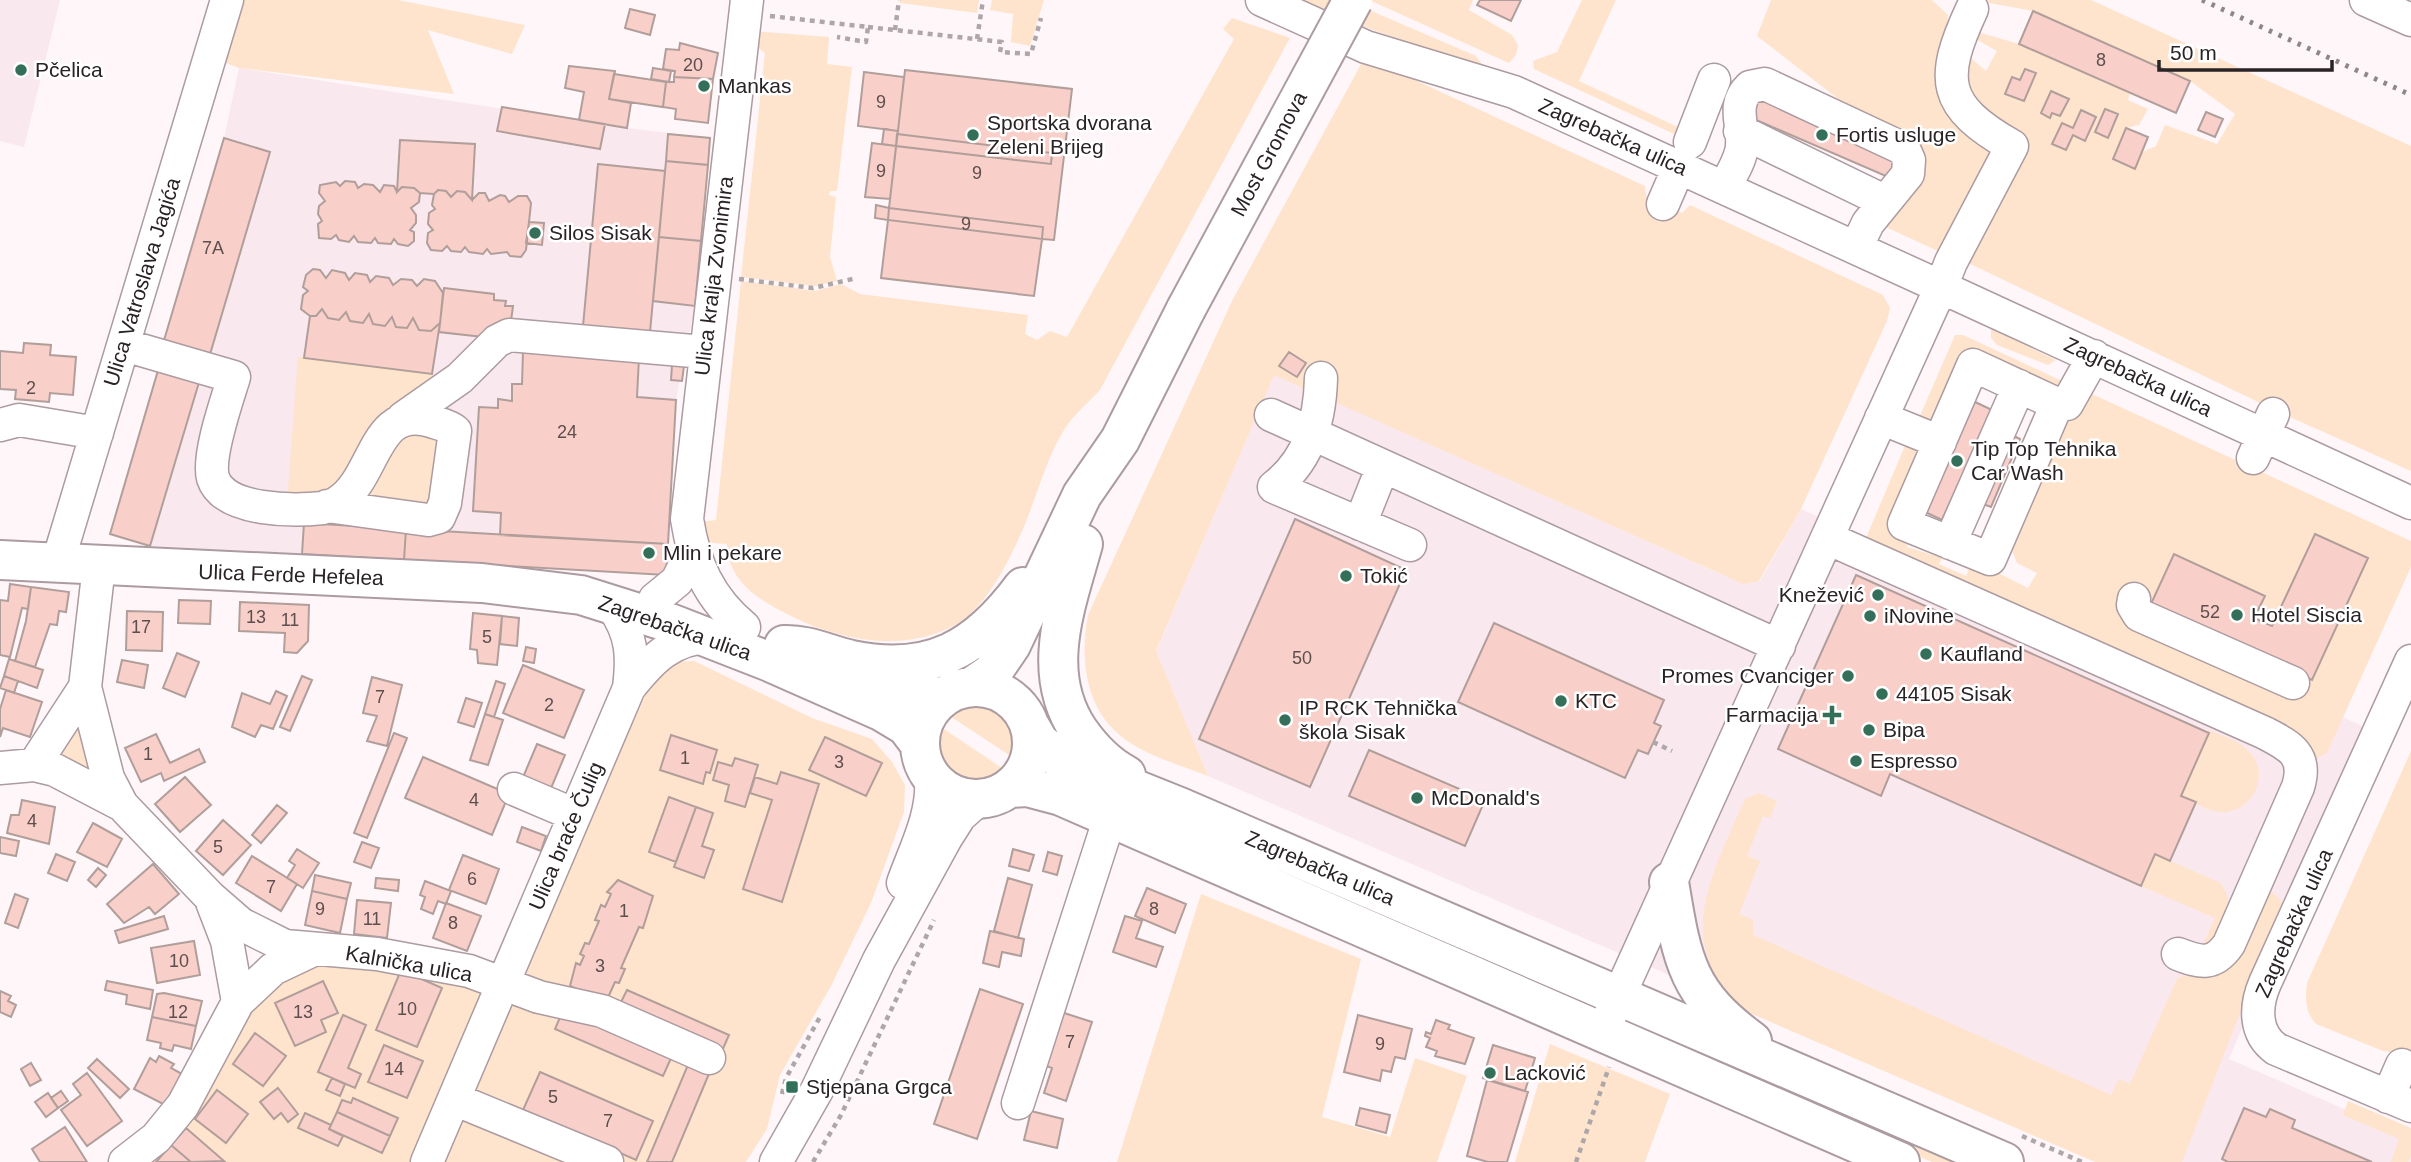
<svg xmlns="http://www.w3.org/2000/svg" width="2411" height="1162" viewBox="0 0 2411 1162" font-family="Helvetica,sans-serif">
  <rect width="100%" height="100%" fill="#fef6f9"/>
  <path fill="#f9e8ee" d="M0 0H60L24 147 0 141Z
    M239 68 627 128 710 138 695 306 676 400 666 575 150 546 110 534 224 138Z
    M1274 374 1722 575 1760 581 1801 509 2304 736 2320 707 2369 729 2229 1059 2411 1138V1162H2103L1208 776 1156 652Z"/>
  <path fill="#fee4cc" d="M242 0H398L525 25 512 54 428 30 454 94 239 68 223 62Z
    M900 0H979L977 13 900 3Z
    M992 0H1044L1030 46 1011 42 1013 14 990 10Z
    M1292 0H1346L1476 56 1483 66 1450 58Z
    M1369 0H1473L1469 10 1512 35 1518 45 1516 55 1509 63Z
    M1582 0H1616L1579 81 1680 128 1674 134 1534 69 1533 61 1557 52Z
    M1771 0H1932L1948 15 1945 48 2000 151 1940 252 1877 223 1913 183 1881 132 1757 36Z
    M1973 0H2091L2411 146V471L2279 412 1960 259 2020 140 1960 89 1966 54 1986 71 1997 51 1974 38 1978 32 2019 44 2130 93 2128 100 2148 109 2139 125 2126 128 2113 159 2135 169 2140 153 2156 146 2165 125 2217 144 2235 114 2190 81 2033 11Z
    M1232 18 1290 38 1100 390C1088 403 1073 415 1064 430 1045 460 1035 504 1019 538 1005 568 984 610 953 626 900 654 834 639 785 613 756 598 728 580 727 544L701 542 700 522 716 520 741 281 815 291 841 284 860 294 1028 315 1025 334 1037 340 1050 331 1067 337 1234 39 1223 29Z
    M751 31 829 37 827 64 852 67 837 191H830L829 195 836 197 830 257 837 281 815 286 741 277 765 53 757 47Z
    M1365 57 1645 186 1646 196 1682 213 1690 205 1883 295 1890 308 1887 321 1801 509 1759 581 1743 584 1274 375 1156 651 1208 776C1183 766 1154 758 1132 744 1086 716 1079 663 1088 615L1232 301Z
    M1991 329 2056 360 2048 365 1997 345 1991 338Z
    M1955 335H1963L2062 381 2055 392 1986 363 1935 421 1916 425Z
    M298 357 432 374 440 385 340 488 287 502Z
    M2090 393 2411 541V567L2327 753 2313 760 2269 723 1866 538 1907 441 1918 448V455L1889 525 1892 536 1908 542 1907 547 1942 558 1939 564 1966 576 1969 569H1990L2028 588 2037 573 2017 563 2005 532 2053 425Z
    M443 427 434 505 377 501 368 491 384 439Z
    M694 661 812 718 872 739 892 762 905 785 904 812 871 903 831 986 780 1075 767 1129 746 1162H442L593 805 649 688 671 662Z
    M975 698C1008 703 1027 727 1018 761L944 712 962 701Z
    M935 723 1008 772C967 801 922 773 935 723Z
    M80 725 90 769 87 772 57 758 72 727Z
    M2208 730C2223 736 2241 741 2251 754 2271 777 2250 814 2220 812 2204 810 2194 802 2181 796Z
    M2411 751V1057L2406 1054 2383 1051 2316 1024C2305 1012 2305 999 2307 983Z
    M1759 793 1777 801 1770 818 1763 816 1747 856 1760 861 1739 914 1753 920V935L2111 1095 2119 1079 2130 1084 2177 979 2188 973 2202 977 2232 963 2265 895 2271 891 2283 903 2182 1162H2095L1736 1007C1674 935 1713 873 1745 799Z
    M2155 854 2220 883C2241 908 2219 936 2199 953L2215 918 2141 886Z
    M1201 894 1361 959 1322 1117 1390 1137 1415 1058 1467 1076 1437 1162H1117Z
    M314 961 475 983 486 994 416 1162H143L251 1002Z
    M1682 1036 1973 1162H1932L1675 1052Z
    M1550 1044 1670 1094 1645 1162H1515Z
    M2348 1101 2411 1128V1156L2408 1162H2391L2399 1139 2343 1115Z"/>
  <path fill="#f8d0c9" stroke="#b19e9b" stroke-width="2" d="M1480 0H1521L1511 21 1477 5Z
    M630 9 655 15 650 35 625 28Z
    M2033 11 2190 81 2176 113 2019 44Z
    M680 43 718 53 713 79 674 77 675 71 663 69 666 49 679 50Z
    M569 66 615 71 609 99 631 103 627 128 579 120 584 92 565 88Z
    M653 68 671 71 669 82 651 79Z
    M2025 69 2036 73 2024 101 2005 94 2012 77 2020 80Z
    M905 70 1072 89 1054 240 1042 239 1034 296 881 278 888 220 875 218 876 205 889 208Z
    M864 72 904 77 898 131 858 126Z
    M614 74 666 82 663 107 609 99Z
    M674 77 713 79 708 123 675 119 676 109 663 107 666 82H674Z
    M2051 91 2069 99 2060 116 2052 113 2050 118 2041 113Z
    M1757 93 1898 154 1888 177 1747 116Z
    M502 107 605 124 600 149 497 131Z
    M2105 109 2118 114 2108 138 2095 132Z
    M2081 110 2096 117 2085 141 2073 135 2066 150 2052 144 2062 123 2073 128Z
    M2206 112 2223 119 2215 137 2198 130Z
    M2126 128 2148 137 2135 169 2113 159Z
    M884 129 898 131 896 146 882 144Z
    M668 134 710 138 708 165 666 161Z
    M897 134 1052 153 1051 164 896 146Z
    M224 138 270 152 208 361 162 347Z
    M400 140 475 144 472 200 465 192 457 191 451 197 446 191 438 190 434 194 420 193 414 188 402 187 397 192Z
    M872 143 896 146 890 199 865 197Z
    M666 161 708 165 701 241 659 237Z
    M598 164 665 171 650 332 583 326Z
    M345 181 355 182 358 188 364 184 373 185 380 192 384 185 394 186 397 192 402 187 414 188 420 193 419 202 411 208 416 215V223L410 230 414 232V241L408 246 398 244 394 239 391 244 378 243 375 238 371 243 358 242 354 236 349 242 339 240 336 235 331 239 319 238 318 224 322 221 318 214 319 206 325 201 319 193 320 185 336 182 340 186Z
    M438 190 446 191 451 197 457 191 465 192 472 200 479 193H485L489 201 500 195 505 196 509 202 518 196H527L531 203 526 250 521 257 510 256 507 252 491 254 487 249 483 254 469 252 465 247 461 252 451 251 447 246 442 251 431 250 427 243 428 233 433 230 428 224 429 213 435 209 432 205 434 194Z
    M889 208 1043 227 1042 239 888 220Z
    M529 222 544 223 542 245 526 243Z
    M659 237 701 241 695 306 653 301Z
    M313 269 320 270 326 278 332 270 345 273 349 280 355 273 367 275 370 282 376 276 389 278 393 285 401 279 412 280 417 286 424 279 435 281 443 293 440 323 431 331 419 330 413 318 407 328 396 327 392 317 385 326 373 324 369 314 363 323 350 321 346 312 339 320 328 318 322 309 316 316H310L301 309 303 295 308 291 303 287 306 275Z
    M444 288 494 294V300L506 301 505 306H513L511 321 503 320 502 332 492 338 439 332Z
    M322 309 328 318 339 320 346 312 350 321 363 323 369 314 373 324 385 326 392 317 396 327 407 328 413 318 419 330 431 331 440 323 432 374 304 358 310 316H316Z
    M24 343 51 345 50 355 76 357 73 395 50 393 49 402 15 399 16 390 0 389V351L23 353Z
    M523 351 639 357 637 397 676 400 668 544 500 535 501 513 473 511 479 407 498 408V399L512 401V384H522Z
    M1289 352 1306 363 1297 377 1279 366Z
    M672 365 684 366 682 381 671 380Z
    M159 367 200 379 150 546 110 534Z
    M1973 401 1992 410 1942 520 1923 511Z
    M2010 434 2020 439 1991 507 1980 503Z
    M1295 519 1406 570 1310 787 1199 739Z
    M304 523 406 529 404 560 302 554Z
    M406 529 668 544 666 575 404 560Z
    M2315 534 2368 558 2312 680 2150 606 2174 554 2265 596 2254 618 2272 626Z
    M1856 575 2209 733 2181 796 2196 802 2170 861 2155 854 2141 886 1890 774 1881 796 1778 749Z
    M10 584 31 587 28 609 22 608 10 657 0 655V600L8 601Z
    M31 587 69 592 66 612 59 611 57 625 50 624 35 667 15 661 26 621Z
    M179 600 211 601 210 624 178 623Z
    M240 602 309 605 308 641 297 653 284 652 285 633 239 631Z
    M127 611 163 612 162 651 126 650Z
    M473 613 502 616 497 665 478 663 477 650 470 649Z
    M502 616 519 618 517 646 500 644Z
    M1494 623 1664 700 1654 723 1661 726 1648 754 1638 750 1625 778 1458 702Z
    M526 647 536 649 534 663 523 661Z
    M177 653 199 662 185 697 163 688Z
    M9 659 43 670 37 688 4 676Z
    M122 660 148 665 144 688 117 682Z
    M523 665 584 690 564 738 503 713Z
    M4 676 18 681 14 693 0 688Z
    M302 676 312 680 290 731 280 727Z
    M372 677 402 685 387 746 367 741 377 716 363 713Z
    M496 681 505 684 494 717 485 714Z
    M6 690 42 702 30 737 3 728 0 737V709Z
    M276 691 287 696 273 729 261 725 255 737 232 727 242 693 270 704Z
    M466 698 482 703 474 727 458 722Z
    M485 714 503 720 488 765 470 760Z
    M394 733 407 738 367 838 354 833Z
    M156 734 170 763 199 749 205 762 164 781 161 773 141 782 125 748Z
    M671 735 717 750 710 773 706 772 703 784 660 770Z
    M825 737 882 763 866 796 809 770Z
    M537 744 565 755 549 793 521 782Z
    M1369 750 1485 800 1465 846 1349 796Z
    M423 757 509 794 492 835 405 798Z
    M735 758 758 765 745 807 725 801 729 785 713 780 718 762 732 766Z
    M781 772 819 784 782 902 743 889 772 800 750 793 755 777 777 784Z
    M185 777 211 805 180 832 155 804Z
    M669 797 696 807 676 862 649 852Z
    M22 800 55 807 49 844 7 833 11 815H19Z
    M277 805 287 813 261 843 252 835Z
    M696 807 713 813 702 846 714 850 704 878 674 867Z
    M223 820 251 845 223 875 196 851Z
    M93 823 122 839 107 867 77 852Z
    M522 827 546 836 541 851 517 842Z
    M0 837 19 841 16 856 0 853Z
    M362 842 379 848 371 868 354 862Z
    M297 849 319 863 303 888 287 878 295 865 289 861Z
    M1013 849 1034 855 1029 871 1009 866Z
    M1048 852 1062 856 1057 875 1043 871Z
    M56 854 75 862 67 881 48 873Z
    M463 855 499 869 486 904 449 890Z
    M252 856 297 884 281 911 236 883Z
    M153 864 179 894 155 914 149 907 124 923 107 904Z
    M98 868 106 875 96 887 88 880Z
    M315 875 351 883 347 899 312 891Z
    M376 878 399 880 398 891 375 888Z
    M1008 878 1032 885 1018 938 994 931Z
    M618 880 653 896 643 928 639 927 621 968 625 969 619 983 615 982 606 1002 570 986 576 963 580 965 584 956 580 954 585 943 589 944 599 921 595 920 601 905 605 907 611 894 607 892Z
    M425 881 451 891 446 904 438 901 433 914 421 909 425 897 420 895Z
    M1147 888 1186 904 1175 933 1135 916Z
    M312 891 347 899 340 933 305 925Z
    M15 894 28 899 18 928 5 923Z
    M357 900 391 903 387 938 354 934Z
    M446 903 481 916 467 951 433 938Z
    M164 916 168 929 119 943 115 931Z
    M1125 916 1142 921 1136 938 1163 947 1156 967 1113 952Z
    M990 931 1024 939 1021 956 1002 952 999 967 983 963Z
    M194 941 200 975 157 983 151 948Z
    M401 970 442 988 417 1047 376 1030Z
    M107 981 153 990 150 1009 126 1004 127 995 105 990Z
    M323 981 338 1013 321 1020 326 1032 295 1046 275 1003Z
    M980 989 1023 1004 977 1139 934 1124Z
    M627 990 729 1035 722 1051 619 1006Z
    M0 991 11 996 8 1001 16 1005 11 1017 0 1012Z
    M164 993 202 1001 196 1026 152 1017 157 994Z
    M564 1008 672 1056 663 1076 555 1029Z
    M1058 1011 1092 1022 1066 1101 1044 1093 1052 1068 1041 1064Z
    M343 1015 366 1025 348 1068 361 1074 355 1088 318 1072Z
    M1358 1015 1412 1029 1405 1059 1395 1057 1391 1072 1382 1070 1380 1081 1344 1072Z
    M152 1017 196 1026 191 1049 174 1045 172 1051 160 1048 161 1043 147 1040Z
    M1436 1020 1450 1025 1448 1029 1474 1038 1465 1064 1435 1056 1437 1051 1426 1047 1430 1038 1425 1036 1426 1032 1431 1034Z
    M255 1033 286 1056 263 1086 233 1064Z
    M384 1045 423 1061 407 1098 368 1082Z
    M1493 1045 1535 1058 1525 1091 1483 1078Z
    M159 1056 174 1064 171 1068 182 1074 165 1105 134 1089 150 1058 156 1062Z
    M97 1059 129 1089 120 1098 88 1068Z
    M690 1060 711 1069 672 1162H647Z
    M31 1063 41 1080 30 1086 21 1069Z
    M540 1072 653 1121 636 1160 523 1110Z
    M87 1073 122 1121 87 1146 61 1110 81 1095 73 1084Z
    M332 1078 345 1084 340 1096 326 1090Z
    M1487 1080 1528 1092 1507 1162H1488L1467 1156Z
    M278 1088 298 1114 288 1122 281 1113 274 1119 260 1102Z
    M217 1090 248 1114 226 1143 195 1119Z
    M61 1091 68 1101 58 1108 51 1098Z
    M48 1093 58 1108 46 1117 35 1102Z
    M353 1098 398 1118 390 1136 337 1112 342 1100 351 1103Z
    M1360 1108 1390 1115 1386 1133 1356 1125Z
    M2244 1108 2266 1117 2270 1109 2295 1120 2292 1128 2372 1162H2228L2222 1159Z
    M1031 1111 1063 1119 1057 1148 1024 1140Z
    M337 1112 390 1136 382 1153 329 1129Z
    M305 1113 331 1125 329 1129 343 1136 338 1146 298 1128Z
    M65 1127 87 1162H40L32 1149Z
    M186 1128 224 1161 191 1162 171 1145Z
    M171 1145 191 1162H156Z"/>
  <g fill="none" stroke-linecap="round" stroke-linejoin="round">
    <defs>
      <path id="minor" d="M1262 0 1366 47 1514 92 1941 287 1951 262 2012 146C1942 106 1939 80 1972 9
        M2366 0 2411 20
        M1740 131 1884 201
        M1690 142 1714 80
        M1724 188C1731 175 1741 160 1742 146 1744 124 1731 105 1750 87L1765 84 1904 149 1909 160 1908 174 1868 223 1856 248
        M1663 204 1679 167
        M124 345 234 377C227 400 207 456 213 478 224 512 295 511 323 508 328 506 334 505 338 502 376 479 373 403 431 421 439 424 448 425 455 431L445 503 439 517 428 520 327 506
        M1321 378C1320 421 1309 460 1274 487L1410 545
        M2057 404 1990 559 1904 524 1973 365 2057 404H2067L2094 356
        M1271 415 1779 646
        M403 418 460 378 497 341 509 335 704 352
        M1881 418 1940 442
        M0 425 19 420 97 433
        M2253 458 2273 414
        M1360 524 1383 466
        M1827 538 2265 733C2290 746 2308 755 2298 787L2229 944C2214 966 2201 963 2178 954
        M1950 543 2019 386
        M57 565 227 0
        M99 566 85 687 108 778 122 805 210 897 241 924 285 946 377 954 469 971 539 997 602 1011 709 1058
        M655 599 677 581 692 551
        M2134 599 2133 605 2139 615 2293 683
        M613 607C632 634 633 656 629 688
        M744 627C709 598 694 564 687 519L747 0
        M2411 661 2265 983C2255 1006 2254 1033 2276 1049L2411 1106
        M34 765 85 687
        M0 768 34 765 55 770 122 805
        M514 789 575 815
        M903 883C915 849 934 815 931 777
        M238 1002 273 969 313 950
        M1602 1033 1941 287 2411 503
        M2388 1097 2402 1065
        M454 1099 607 1162
        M1018 1103 1110 817
        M125 1162 156 1138 183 1105 238 1002 227 941 212 902
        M427 1162 629 688C651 660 672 638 709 637
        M776 1162 817 1090 879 960 946 838 960 816 979 799"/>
      <path id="major" d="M1083 544C1066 606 1039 672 1079 731 1091 748 1107 765 1126 775
        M0 560 482 583 581 595 670 623 770 662 881 711 906 726 919 743
        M784 645C808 644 828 655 852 660 930 676 977 649 1023 587
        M862 679 916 699 945 696
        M973 686 992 673 1011 645 1082 495 1120 440 1186 309
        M920 743a56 56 0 1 1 112 0a56 56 0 1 1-112 0Z
        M1031 728 1039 742 1060 759 1182 808 2004 1162
        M1010 788 1027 787 1061 796 1900 1162
        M1669 882C1682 960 1686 993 1752 1041"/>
    </defs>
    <use href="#minor" stroke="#ac9ba0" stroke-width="35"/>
    <use href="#major" stroke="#ac9ba0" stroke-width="42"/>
    <path stroke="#aea7a9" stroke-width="4.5" stroke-dasharray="5 5" stroke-linecap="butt" d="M770 16 868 27 866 42 837 37
      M868 27 1002 42 1000 52 1031 54 1041 18
      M895 30 899 0
      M977 39 983 0
      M739 279 813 288 857 278
      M1653 742 1672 751
      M782 1094 786 1078 820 1017
      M2022 1136 2082 1162
      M813 1162 841 1115 934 920
      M1576 1162 1609 1067"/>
    <use href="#minor" stroke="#fff" stroke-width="32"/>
    <use href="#major" stroke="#fff" stroke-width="38"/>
    <path stroke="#8e8789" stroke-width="5" stroke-dasharray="3.5 7" stroke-linecap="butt" d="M2202 0 2411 95"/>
    <defs>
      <path id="major-bridge" d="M1186 309 1353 0"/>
    </defs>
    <use href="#major-bridge" stroke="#ac9ba0" stroke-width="42" stroke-linecap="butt"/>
    <use href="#major-bridge" stroke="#fff" stroke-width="38"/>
  </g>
  <g fill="#346f59" stroke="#fff" stroke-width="2.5">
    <circle cx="21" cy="70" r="7"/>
    <circle cx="704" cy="86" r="7"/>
    <circle cx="973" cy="135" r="7"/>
    <circle cx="1822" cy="135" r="7"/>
    <circle cx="535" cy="233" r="7"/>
    <circle cx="1957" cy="461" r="7"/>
    <circle cx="649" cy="553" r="7"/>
    <circle cx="1346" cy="576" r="7"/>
    <circle cx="1878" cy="595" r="7"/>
    <circle cx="2237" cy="615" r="7"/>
    <circle cx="1870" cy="616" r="7"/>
    <circle cx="1926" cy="654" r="7"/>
    <circle cx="1848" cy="676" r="7"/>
    <circle cx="1882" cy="694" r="7"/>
    <circle cx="1561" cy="701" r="7"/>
    <path d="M1828.5 704.5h7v7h7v7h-7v7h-7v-7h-7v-7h7z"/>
    <circle cx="1285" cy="720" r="7"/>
    <circle cx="1869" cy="730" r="7"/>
    <circle cx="1856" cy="761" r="7"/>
    <circle cx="1417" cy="798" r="7"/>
    <circle cx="1490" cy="1073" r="7"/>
    <rect x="785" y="1080" width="14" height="14" rx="3.5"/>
  </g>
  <g text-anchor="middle" stroke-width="5" stroke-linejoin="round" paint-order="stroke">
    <g font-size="18" fill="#5e4e4e">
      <text x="2101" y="66">8</text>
      <text x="693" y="71">20</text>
      <text x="881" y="108">9</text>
      <text x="881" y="177">9</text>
      <text x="977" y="179">9</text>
      <text x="966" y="230">9</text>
      <text x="213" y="254">7A</text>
      <text x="31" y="394">2</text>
      <text x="567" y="438">24</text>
      <text x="2210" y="618">52</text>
      <text x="256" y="623">13</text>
      <text x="290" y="626">11</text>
      <text x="141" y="633">17</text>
      <text x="487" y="643">5</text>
      <text x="1302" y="664">50</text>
      <text x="380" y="703">7</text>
      <text x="549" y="711">2</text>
      <text x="148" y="760">1</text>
      <text x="685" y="764">1</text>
      <text x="839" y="768">3</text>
      <text x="474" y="806">4</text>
      <text x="32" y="827">4</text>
      <text x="218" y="853">5</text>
      <text x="472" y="885">6</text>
      <text x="271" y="893">7</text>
      <text x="320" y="915">9</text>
      <text x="1154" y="915">8</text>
      <text x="624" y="917">1</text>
      <text x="372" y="925">11</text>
      <text x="453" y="929">8</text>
      <text x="179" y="967">10</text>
      <text x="600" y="972">3</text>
      <text x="407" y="1015">10</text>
      <text x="178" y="1018">12</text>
      <text x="303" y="1018">13</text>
      <text x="1070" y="1048">7</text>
      <text x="1380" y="1050">9</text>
      <text x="394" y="1075">14</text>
      <text x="553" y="1103">5</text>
      <text x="608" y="1127">7</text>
    </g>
    <g font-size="21" fill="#2a2325" stroke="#fff" text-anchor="start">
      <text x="35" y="77">Pčelica</text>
      <text x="718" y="93">Mankas</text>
      <text x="987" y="130">Sportska dvorana<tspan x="987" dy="24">Zeleni Brijeg</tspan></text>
      <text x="1836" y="142">Fortis usluge</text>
      <text x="549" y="240">Silos Sisak</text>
      <text x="1971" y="456">Tip Top Tehnika<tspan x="1971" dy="24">Car Wash</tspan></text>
      <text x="663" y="560">Mlin i pekare</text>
      <text x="1360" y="583">Tokić</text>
      <text x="1864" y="602" text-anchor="end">Knežević</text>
      <text x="2251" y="622">Hotel Siscia</text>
      <text x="1884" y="623">iNovine</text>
      <text x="1940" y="661">Kaufland</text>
      <text x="1834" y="683" text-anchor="end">Promes Cvanciger</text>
      <text x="1896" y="701">44105 Sisak</text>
      <text x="1575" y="708">KTC</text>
      <text x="1299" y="715">IP RCK Tehnička<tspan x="1299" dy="24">škola Sisak</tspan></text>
      <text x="1818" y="722" text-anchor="end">Farmacija</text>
      <text x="1883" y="737">Bipa</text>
      <text x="1870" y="768">Espresso</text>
      <text x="1431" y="805">McDonald's</text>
      <text x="1504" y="1080">Lacković</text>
      <text x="806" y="1094">Stjepana Grgca</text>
    </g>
    <g font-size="21" fill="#2a2325" stroke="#fff">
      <text transform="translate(1613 137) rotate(24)" y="7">Zagrebačka ulica</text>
      <text transform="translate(1269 154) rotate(-62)" y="7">Most Gromova</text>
      <text transform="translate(714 276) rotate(-83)" y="7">Ulica kralja Zvonimira</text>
      <text transform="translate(142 282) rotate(-73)" y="7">Ulica Vatroslava Jagića</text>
      <text transform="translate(2138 377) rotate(25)" y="7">Zagrebačka ulica</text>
      <text transform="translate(291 575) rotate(2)" y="7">Ulica Ferde Hefelea</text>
      <text transform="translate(675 628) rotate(19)" y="7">Zagrebačka ulica</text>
      <text transform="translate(566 836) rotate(-67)" y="7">Ulica braće Čulig</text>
      <text transform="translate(1320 868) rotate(23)" y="7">Zagrebačka ulica</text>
      <text transform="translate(2294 923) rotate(-66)" y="7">Zagrebačka ulica</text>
      <text transform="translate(409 964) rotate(10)" y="7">Kalnička ulica</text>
    </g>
  </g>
  <path d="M2159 60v10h173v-10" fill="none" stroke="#2a2325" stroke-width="3.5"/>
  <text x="2170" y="60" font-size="21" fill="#2a2325" stroke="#ffffff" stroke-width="5" paint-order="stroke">50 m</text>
</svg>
